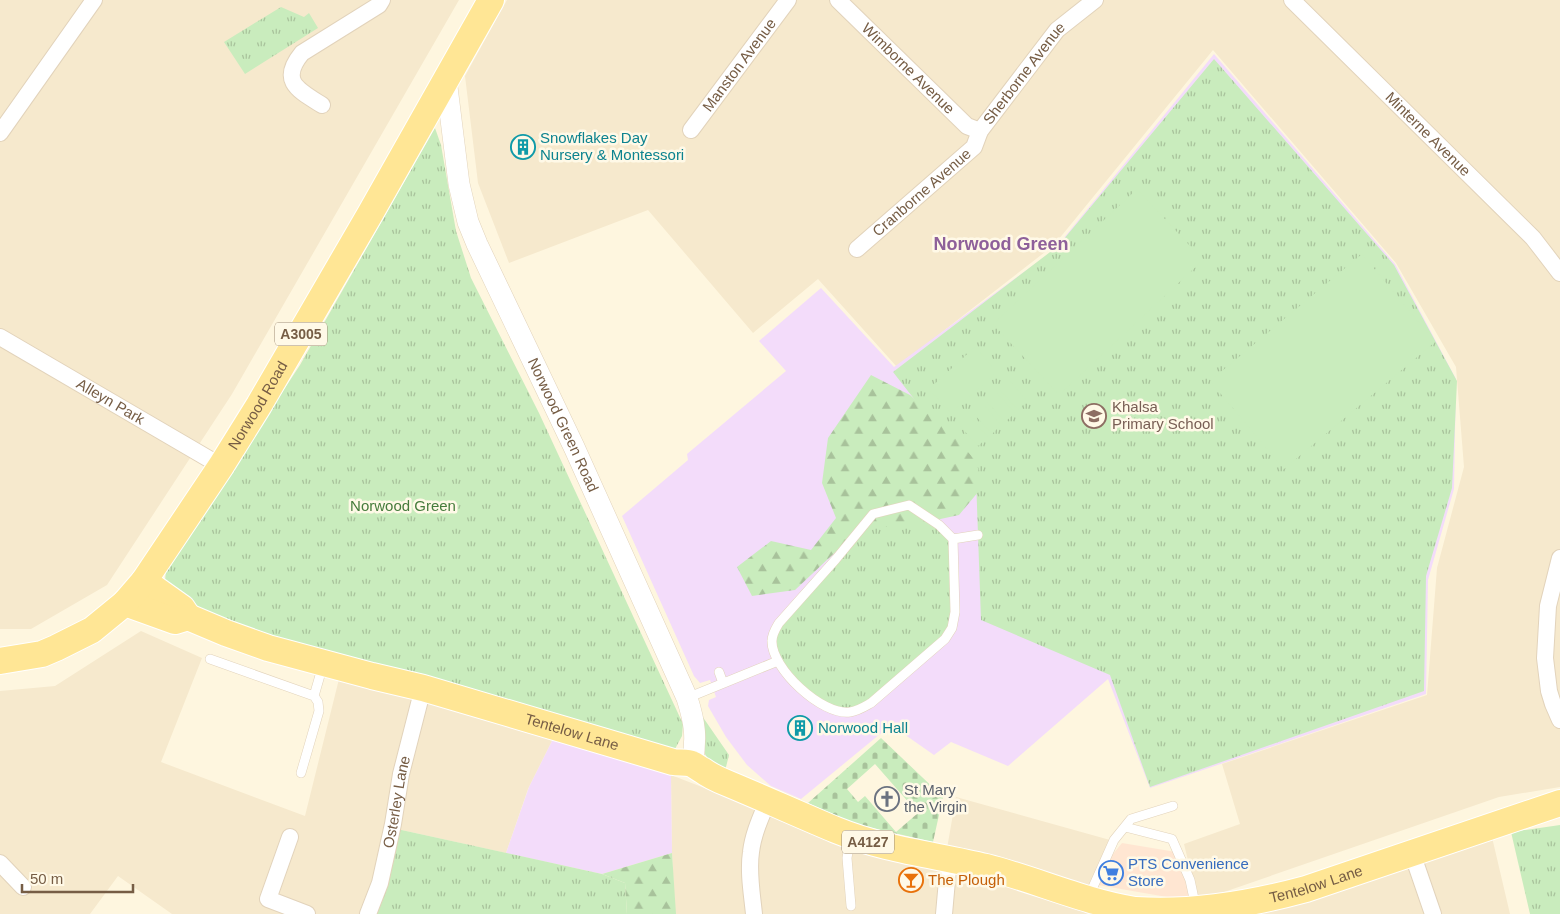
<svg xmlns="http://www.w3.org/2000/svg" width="1560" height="914" viewBox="0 0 1560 914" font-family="Helvetica,sans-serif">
  <defs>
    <pattern id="grass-tufts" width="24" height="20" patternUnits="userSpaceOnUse" patternTransform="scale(1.25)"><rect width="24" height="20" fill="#c9ecbd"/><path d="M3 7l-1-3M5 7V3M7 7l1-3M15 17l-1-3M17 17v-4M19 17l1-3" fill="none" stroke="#a8c29b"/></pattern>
    <pattern id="forest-firs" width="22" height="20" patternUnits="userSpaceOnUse" patternTransform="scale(1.25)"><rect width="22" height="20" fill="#c9ecbd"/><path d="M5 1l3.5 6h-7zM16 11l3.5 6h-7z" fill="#a8c29b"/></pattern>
    <pattern id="cemetery-stones" width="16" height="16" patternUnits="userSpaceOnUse" patternTransform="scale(1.25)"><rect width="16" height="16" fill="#c9ecbd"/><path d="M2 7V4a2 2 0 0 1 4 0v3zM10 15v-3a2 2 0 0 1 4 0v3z" fill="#a8c29b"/></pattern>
  </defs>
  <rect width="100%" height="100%" fill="#fef6df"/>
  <path fill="#f6e9cd" d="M0 0H459L232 394 107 585 31 629H0Z
    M507 0H1560V787L1499 797 1198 901 1184 844 1240 824 1222 764 1427 695 1437 568 1464 467 1456 367 1396 263 1213 50 1054 245 897 367 818 279 753 333 648 210 509 263 478 183 465 76Z
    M141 631 202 658 161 762 305 816 339 679 418 699 553 739 528 789 506 853 397 829 365 914H172L118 876 90 914H0V691L55 686Z
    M671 775 738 801 945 860 956 797 1110 840 1086 902 1126 914H675L672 853Z
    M1491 833 1510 914H1229L1353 888 1410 857Z"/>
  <path fill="#ffe6d2" d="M1122 843 1182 853 1190 901 1098 885 1109 859Z"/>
  <path fill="#f3dcfa" d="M1214 54 1395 264 1456 379 1454 489 1428 580 1426 694 1150 788 1108 679 1008 766 951 742 934 755 891 725 801 799 771 786 747 765 726 737 708 706 709 700 716 697 710 680 700 683 694 676 622 516 688 460 687 454 786 371 759 341 821 288 894 367 1054 250Z
    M553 739 671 775 672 853 602 874 506 853 529 787Z"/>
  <path fill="url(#grass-tufts)" d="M281 7 304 17 309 13 318 28 245 74 224 42Z
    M1214 59 1394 265 1457 381 1452 488 1426 576 1424 691 1150 787 1110 675 981 620 976 478 893 372 1058 246Z
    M435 128 441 145 456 231 471 278 539 413 683 724 682 736 675 749 665 751 289 644 207 614 174 593 165 582 166 569 300 365Z
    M909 505 953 539 952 628 871 703 848 713 813 700 778 661 774 631 873 514Z
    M700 713 729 755 725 771 709 762 705 754Z
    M1560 825V914H1530L1511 832Z
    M397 829 602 874 625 883 627 914H373Z"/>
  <path fill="url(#forest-firs)" d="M871 375 910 395 946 427 975 460 984 485 959 515 908 526 861 528 795 590 752 596 737 567 771 541 811 550 836 518 822 483 828 438Z
    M672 853 676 914H627L625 883 602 874Z"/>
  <path fill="url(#cemetery-stones)" fill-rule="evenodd" d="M881 738 943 797 933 842 855 824 808 803ZM875 764 918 813 896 832 865 796 858 802 847 789Z"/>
  <path fill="#c9ecbd" d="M1137 189 1203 260 1059 395 993 324Z
    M1362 254 1435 342 1284 469 1210 381Z
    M975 347 997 372 951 413 929 389Z
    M1010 381 1027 401 1018 410 1000 390Z
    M997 393 1015 413 1005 422 987 402Z
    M984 405 1001 425 992 434 974 414Z
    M970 417 988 437 978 446 960 426Z"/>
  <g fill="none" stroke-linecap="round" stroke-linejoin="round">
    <defs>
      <path id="service" d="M953 539 939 525 909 505 873 514 836 559 779 623C776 628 772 634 772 641 771 668 822 716 850 712 858 711 864 707 871 703L945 639 952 628 955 612 953 539 978 535
        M210 659 314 696 323 665
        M719 672 723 683
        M687 698 778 661
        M301 773 319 711 318 702 314 696
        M1125 827 1172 839 1190 880 1196 908
        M850 839 847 858 851 906
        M1089 896 1114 840 1131 819 1173 806"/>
      <g id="minor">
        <path id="s1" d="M838 0 967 126 980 131"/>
        <path id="s2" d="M1292 0 1533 238 1560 273"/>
        <path d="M322 105C298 90 279 81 302 53L379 5 382 0"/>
        <path id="s3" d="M691 130 788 0"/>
        <path d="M0 133 94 0"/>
        <path id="s4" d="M857 249 974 147 980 131 1057 30 1095 0"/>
        <path id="s5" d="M0 337 221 466"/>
        <path d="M1560 558 1548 606 1545 658 1549 691 1553 704 1560 720"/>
        <path d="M290 837 268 899 307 914"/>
        <path d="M1412 853 1433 914"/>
        <path d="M0 863 23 887"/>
        <path id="s6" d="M368 914 380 883 393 824 401 774 423 688"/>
        <path d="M754 914C752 894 748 872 751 852 753 834 761 817 768 800"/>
        <path d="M944 914 949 858"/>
      </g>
      <g id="tertiary">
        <path id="s7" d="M446 79 459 184 468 222 477 244 574 447 687 698C695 723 697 738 692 764"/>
      </g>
      <g id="primary">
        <path d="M144 581 182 608 188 617"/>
        <path id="s8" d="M125 603 175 621 188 617 226 633 268 648 372 676 423 688 673 762C679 763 687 762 692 764 695 765 699 769 702 770 710 776 719 780 729 784 765 799 800 815 836 830 885 850 936 855 986 867 1037 880 1084 902 1135 910 1193 914 1251 904 1306 889L1560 803"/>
        <path id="s9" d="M0 661 42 654 56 648 92 630 125 603 144 581 221 466 259 405 370 214 491 0"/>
      </g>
    </defs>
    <use href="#service" stroke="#e2d3bb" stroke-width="10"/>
    <use href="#minor" stroke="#e2d3bb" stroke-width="18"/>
    <use href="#tertiary" stroke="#e2d3bb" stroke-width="22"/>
    <use href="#primary" stroke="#fff" stroke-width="28"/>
    <use href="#service" stroke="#fff" stroke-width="9"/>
    <use href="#minor" stroke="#fff" stroke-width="16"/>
    <use href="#tertiary" stroke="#fff" stroke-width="21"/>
    <use href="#primary" stroke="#ffe695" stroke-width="26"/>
  </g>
  <defs>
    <symbol id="building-ring" viewBox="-11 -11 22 22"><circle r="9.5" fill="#fff9e7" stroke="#0f9aa8" stroke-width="1.5"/><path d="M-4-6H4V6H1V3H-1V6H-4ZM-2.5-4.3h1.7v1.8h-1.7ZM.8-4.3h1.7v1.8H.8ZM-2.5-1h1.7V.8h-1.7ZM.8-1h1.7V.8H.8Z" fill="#0f9aa8"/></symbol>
    <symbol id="school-ring" viewBox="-11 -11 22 22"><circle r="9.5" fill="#fff9e7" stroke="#8d6e63" stroke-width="1.5"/><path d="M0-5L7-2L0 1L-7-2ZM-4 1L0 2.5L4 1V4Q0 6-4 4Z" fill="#8d6e63"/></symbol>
    <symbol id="church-ring" viewBox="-11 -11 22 22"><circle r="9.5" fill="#fff9e7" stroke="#6b7280" stroke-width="1.5"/><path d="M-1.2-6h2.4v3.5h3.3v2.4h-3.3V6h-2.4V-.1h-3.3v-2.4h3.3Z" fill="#6b7280"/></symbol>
    <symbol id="supermarket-ring" viewBox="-11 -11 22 22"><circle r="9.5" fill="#fff9e7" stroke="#3f7fe0" stroke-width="1.5"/><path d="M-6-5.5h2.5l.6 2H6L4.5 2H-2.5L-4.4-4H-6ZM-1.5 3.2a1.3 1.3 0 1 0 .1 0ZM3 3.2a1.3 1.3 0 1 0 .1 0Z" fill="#3f7fe0"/></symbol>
    <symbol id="bar-ring" viewBox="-11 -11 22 22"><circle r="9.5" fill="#fff9e7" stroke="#e8710a" stroke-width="1.5"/><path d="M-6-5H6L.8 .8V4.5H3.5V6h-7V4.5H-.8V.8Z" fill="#e8710a"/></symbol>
  </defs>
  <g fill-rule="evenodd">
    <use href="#building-ring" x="509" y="133" width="28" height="28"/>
    <use href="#school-ring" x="1080" y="402" width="28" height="28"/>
    <use href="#building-ring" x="786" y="714" width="28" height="28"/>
    <use href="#church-ring" x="873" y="785" width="28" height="28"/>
    <use href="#supermarket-ring" x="1097" y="859" width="28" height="28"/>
    <use href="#bar-ring" x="897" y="866" width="28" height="28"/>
  </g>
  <g text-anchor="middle" stroke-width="5" stroke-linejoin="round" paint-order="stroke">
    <g fill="#fff9e7" stroke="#9f8c76" stroke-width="1">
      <rect x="275" y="322.5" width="52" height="23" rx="4"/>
      <rect x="842" y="830.5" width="52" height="23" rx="4"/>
    </g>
    <g font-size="14" font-weight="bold" fill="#765d45">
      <text x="301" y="339">A3005</text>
      <text x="868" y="847">A4127</text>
    </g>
    <g font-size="15" fill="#765d45" stroke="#fff9e7">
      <text dy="5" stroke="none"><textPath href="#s3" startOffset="81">Manston Avenue</textPath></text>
      <text dy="5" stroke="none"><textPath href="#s1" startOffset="98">Wimborne Avenue</textPath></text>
      <text dy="5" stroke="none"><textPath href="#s4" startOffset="245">Sherborne Avenue</textPath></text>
      <text dy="5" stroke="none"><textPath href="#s2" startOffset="191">Minterne Avenue</textPath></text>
      <text dy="5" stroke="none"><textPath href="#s4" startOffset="86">Cranborne Avenue</textPath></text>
      <text dy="5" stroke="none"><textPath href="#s5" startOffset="128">Alleyn Park</textPath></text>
      <text dy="5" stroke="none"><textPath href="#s9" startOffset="379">Norwood Road</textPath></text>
      <text dy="5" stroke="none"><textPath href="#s7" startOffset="369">Norwood Green Road</textPath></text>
      <text dy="5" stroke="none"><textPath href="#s8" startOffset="468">Tentelow Lane</textPath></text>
      <text dy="5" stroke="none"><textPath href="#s6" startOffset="116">Osterley Lane</textPath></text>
      <text dy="5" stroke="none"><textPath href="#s8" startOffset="1245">Tentelow Lane</textPath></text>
    </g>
    <g font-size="15" fill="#0d838f" stroke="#fff9e7" text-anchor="start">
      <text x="540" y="143">Snowflakes Day<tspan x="540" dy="17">Nursery &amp; Montessori</tspan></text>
      <text x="818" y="733">Norwood Hall</text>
    </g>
    <g font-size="15" fill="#785e54" stroke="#fff9e7" text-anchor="start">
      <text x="1112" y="412">Khalsa<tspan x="1112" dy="17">Primary School</tspan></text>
    </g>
    <g font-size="15" fill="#467c3c" stroke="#fff9e7">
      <text x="403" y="511">Norwood Green</text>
    </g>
    <g font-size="15" fill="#5b616d" stroke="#fff9e7" text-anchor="start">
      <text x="904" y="795">St Mary<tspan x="904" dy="17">the Virgin</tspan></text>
    </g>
    <g font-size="15" fill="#366cbe" stroke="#fff9e7" text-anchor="start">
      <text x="1128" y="869">PTS Convenience<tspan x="1128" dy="17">Store</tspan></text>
    </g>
    <g font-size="15" fill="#c56008" stroke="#fff9e7" text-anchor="start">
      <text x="928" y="885">The Plough</text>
    </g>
    <g font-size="18" font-weight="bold" fill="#8e609a" stroke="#fff9e7">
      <text x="1001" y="250">Norwood Green</text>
    </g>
  </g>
  <path d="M22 884v8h111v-8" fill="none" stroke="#765d45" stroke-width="2.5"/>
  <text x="30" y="884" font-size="15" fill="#765d45" stroke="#fff9e7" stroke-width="4" paint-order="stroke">50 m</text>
</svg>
